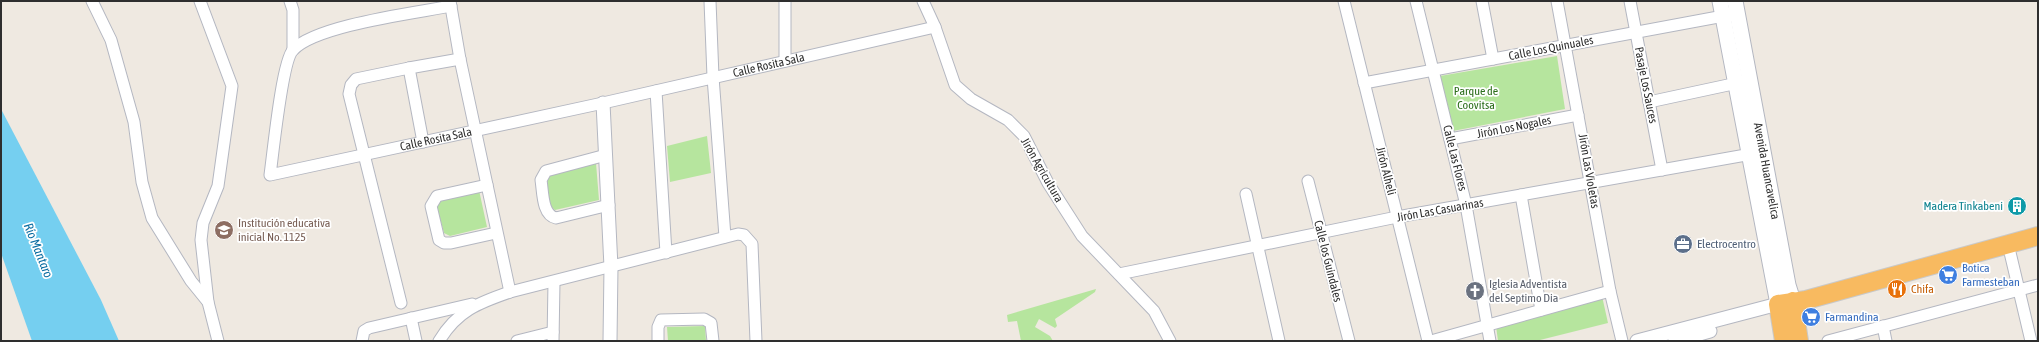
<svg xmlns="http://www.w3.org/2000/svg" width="2039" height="342" viewBox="0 0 2039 342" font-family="'Asap Condensed',sans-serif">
  <rect width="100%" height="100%" fill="#efe9e1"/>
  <path fill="#b6e59e" d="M1557 56 1565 109 1453 131 1440 76Z
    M707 136 711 173 670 182 667 146Z
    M596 163 599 200 555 210 551 207 544 178 547 174Z
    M479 190 487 227 450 236 444 233 436 204 439 198Z
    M1096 289 1095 292 1055 319 1057 326 1055 328 1039 319 1035 327 1050 336 1053 341H1021L1017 321 1008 322 1007 315Z
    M1602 296 1608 323 1536 341H1498L1496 326Z
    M705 326 706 341H668L667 327Z"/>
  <path fill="#75cff0" d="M1 109 101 300 119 341H32L1 253Z"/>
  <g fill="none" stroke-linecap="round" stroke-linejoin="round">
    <defs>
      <g id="minor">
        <path d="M92 1 111 40 134 122 142 182 152 218 191 281 208 302"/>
        <path d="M200 1 232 86 218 186 203 223 201 240 208 302 218 341"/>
        <path d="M290 1 293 10V50"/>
        <path d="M450 1 460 59 510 292"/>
        <path d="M710 1 713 77 725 237"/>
        <path d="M785 1V61"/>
        <path d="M923 1 935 27 955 85 971 99 1008 120 1024 136 1048 183 1082 236 1154 311 1170 341"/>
        <path d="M1344 1 1428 341"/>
        <path d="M1416 1 1466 205 1490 341"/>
        <path d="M1482 1 1493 59"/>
        <path d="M1557 1 1610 291 1622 341"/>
        <path d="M1630 1 1662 170"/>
        <path id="s1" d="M451 6C416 13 316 25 293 50 282 61 273 154 270 175L603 103 935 27"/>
        <path d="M409 68 423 142"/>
        <path d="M1364 83 1729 15"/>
        <path d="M656 91 666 253"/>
        <path d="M1649 102 1742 82"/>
        <path d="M1450 139 1578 115"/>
        <path d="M606 155 546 171 541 180C543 192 542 215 556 218L609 205"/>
        <path d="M1308 181 1349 341"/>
        <path d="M487 185 437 196 431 206 439 240 444 243H451L496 233"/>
        <path d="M1246 194 1279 341"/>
        <path d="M1521 195 1541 310"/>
        <path d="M2008 244 2031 341"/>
        <path d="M1119 274 1397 217 1757 153"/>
        <path d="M401 303 349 94 351 85 356 79 409 68 460 59"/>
        <path d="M411 318 416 341"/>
        <path d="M1883 326 1886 341"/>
        <path d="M362 341 364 331 369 328 472 304"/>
        <path d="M439 341C457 311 478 303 510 292L738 234 744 235 752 244 756 341"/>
        <path d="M517 341 553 332"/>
        <path d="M553 341 554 282"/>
        <path d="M658 341V327L661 320 704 319 711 323 713 341"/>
        <path d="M1431 341 1610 291"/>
        <path d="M1828 341 2038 285"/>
      </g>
      <path id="tertiary" d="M603 103 611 267 610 341
        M1637 341 1778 304
        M1675 341 1710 331"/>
      <g id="secondary">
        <path d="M1720 1 1778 304"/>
        <path id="s2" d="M1735 1 1788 285 1793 301"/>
      </g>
      <path id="trunk" d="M1793 301 1799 341
        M1784 341 1778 304 1806 300 2038 236"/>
    </defs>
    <use href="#minor" stroke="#b4b7c1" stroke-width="13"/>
    <use href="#tertiary" stroke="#b4b7c1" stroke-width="15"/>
    <use href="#secondary" stroke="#b4b7c1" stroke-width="17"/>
    <use href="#trunk" stroke="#c9c9c9" stroke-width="20"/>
    <use href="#minor" stroke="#fff" stroke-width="11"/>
    <use href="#tertiary" stroke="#fff" stroke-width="13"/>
    <use href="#secondary" stroke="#fff" stroke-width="15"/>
    <use href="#trunk" stroke="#f8ba60" stroke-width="18"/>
  </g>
  <defs>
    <symbol id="building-disc" viewBox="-11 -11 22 22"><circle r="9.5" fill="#0f9aa8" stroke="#fff"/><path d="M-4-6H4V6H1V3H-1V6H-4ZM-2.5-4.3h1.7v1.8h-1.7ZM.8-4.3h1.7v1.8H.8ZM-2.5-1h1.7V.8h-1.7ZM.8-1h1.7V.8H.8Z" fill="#fff"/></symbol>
    <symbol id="school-disc" viewBox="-11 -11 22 22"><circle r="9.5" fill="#8d6e63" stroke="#fff"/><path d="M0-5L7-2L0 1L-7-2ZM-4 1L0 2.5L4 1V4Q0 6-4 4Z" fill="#fff"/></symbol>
    <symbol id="office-disc" viewBox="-11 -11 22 22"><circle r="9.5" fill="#5c6f8a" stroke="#fff"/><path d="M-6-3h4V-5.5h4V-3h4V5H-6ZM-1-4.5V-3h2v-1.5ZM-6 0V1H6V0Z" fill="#fff"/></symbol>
    <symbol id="supermarket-disc" viewBox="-11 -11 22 22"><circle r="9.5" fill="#3f7fe0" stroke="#fff"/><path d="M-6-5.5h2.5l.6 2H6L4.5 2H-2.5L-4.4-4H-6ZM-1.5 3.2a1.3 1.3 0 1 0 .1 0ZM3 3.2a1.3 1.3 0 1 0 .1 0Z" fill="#fff"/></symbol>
    <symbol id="restaurant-disc" viewBox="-11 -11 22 22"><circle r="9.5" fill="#e8710a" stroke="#fff"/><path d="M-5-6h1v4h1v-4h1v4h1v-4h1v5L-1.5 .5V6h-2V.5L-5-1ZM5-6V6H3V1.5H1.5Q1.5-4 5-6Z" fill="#fff"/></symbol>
    <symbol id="church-disc" viewBox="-11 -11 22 22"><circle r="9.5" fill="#6b7280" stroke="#fff"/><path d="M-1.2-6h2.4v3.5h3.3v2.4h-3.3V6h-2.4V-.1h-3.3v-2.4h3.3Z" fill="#fff"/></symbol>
  </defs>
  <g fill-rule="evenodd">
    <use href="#building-disc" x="2006" y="195" width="22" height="22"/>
    <use href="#school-disc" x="213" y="219" width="22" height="22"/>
    <use href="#office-disc" x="1672" y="233" width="22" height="22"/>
    <use href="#supermarket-disc" x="1937" y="264" width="22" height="22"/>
    <use href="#restaurant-disc" x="1886" y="278" width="22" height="22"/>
    <use href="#church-disc" x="1464" y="280" width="22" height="22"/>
    <use href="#supermarket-disc" x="1800" y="306" width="22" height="22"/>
  </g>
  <g text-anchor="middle" stroke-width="3.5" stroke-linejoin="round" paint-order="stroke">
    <g font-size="12" fill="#2e2e2e" stroke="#fff">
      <text transform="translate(1551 48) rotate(-11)" y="4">Calle Los Quinuales</text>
      <text dy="4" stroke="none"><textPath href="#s1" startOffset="804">Calle Rosita Sala</textPath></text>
      <text transform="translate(1646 85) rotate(79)" y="4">Pasaje Los Sauces</text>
      <text transform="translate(1514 127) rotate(-11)" y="4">Jirón Los Nogales</text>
      <text dy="4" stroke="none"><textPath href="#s1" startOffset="463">Calle Rosita Sala</textPath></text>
      <text transform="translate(1455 158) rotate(76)" y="4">Calle Las Flores</text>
      <text transform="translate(1042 170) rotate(60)" y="4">Jirón Agricultura</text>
      <text transform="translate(1386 171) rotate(76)" y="4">Jirón Alheli</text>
      <text transform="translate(1589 171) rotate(80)" y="4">Jirón Las Violetas</text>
      <text dy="4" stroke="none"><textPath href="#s2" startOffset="173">Avenida Huancavelica</textPath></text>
      <text transform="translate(1440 210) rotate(-10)" y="4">Jirón Las Casuarinas</text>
      <text transform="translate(1328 261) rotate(76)" y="4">Calle los Guindales</text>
    </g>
    <g font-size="12" fill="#2c6e1b" stroke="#fff">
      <text x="1476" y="95">Parque de<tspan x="1476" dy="14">Coovitsa</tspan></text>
    </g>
    <g font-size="12" fill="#0d838f" stroke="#fff" text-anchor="end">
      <text x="2003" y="210">Madera Tinkabeni</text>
    </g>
    <g font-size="12" fill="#785e54" stroke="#fff" text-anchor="start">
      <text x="238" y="227">Institución educativa<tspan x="238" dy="14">inicial No. 1125</tspan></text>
    </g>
    <g font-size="12" fill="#4e5e75" stroke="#fff" text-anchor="start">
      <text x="1697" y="248">Electrocentro</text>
    </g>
    <g font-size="12" fill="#366cbe" stroke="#fff" text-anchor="start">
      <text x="1962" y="272">Botica<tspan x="1962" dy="14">Farmesteban</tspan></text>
      <text x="1825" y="321">Farmandina</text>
    </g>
    <g font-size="12" fill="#5b616d" stroke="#fff" text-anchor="start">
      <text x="1489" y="288">Iglesia Adventista<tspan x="1489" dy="14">del Septimo Dia</tspan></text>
    </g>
    <g font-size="12" fill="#c56008" stroke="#fff" text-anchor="start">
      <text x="1911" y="293">Chifa</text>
    </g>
    <g font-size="13" font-style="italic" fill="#0d6fa3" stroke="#fff">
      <text transform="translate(39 250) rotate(68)" y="5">Río Mantaro</text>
    </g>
  </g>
  <rect width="2039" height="342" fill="none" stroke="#2e2e2e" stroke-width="4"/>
</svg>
